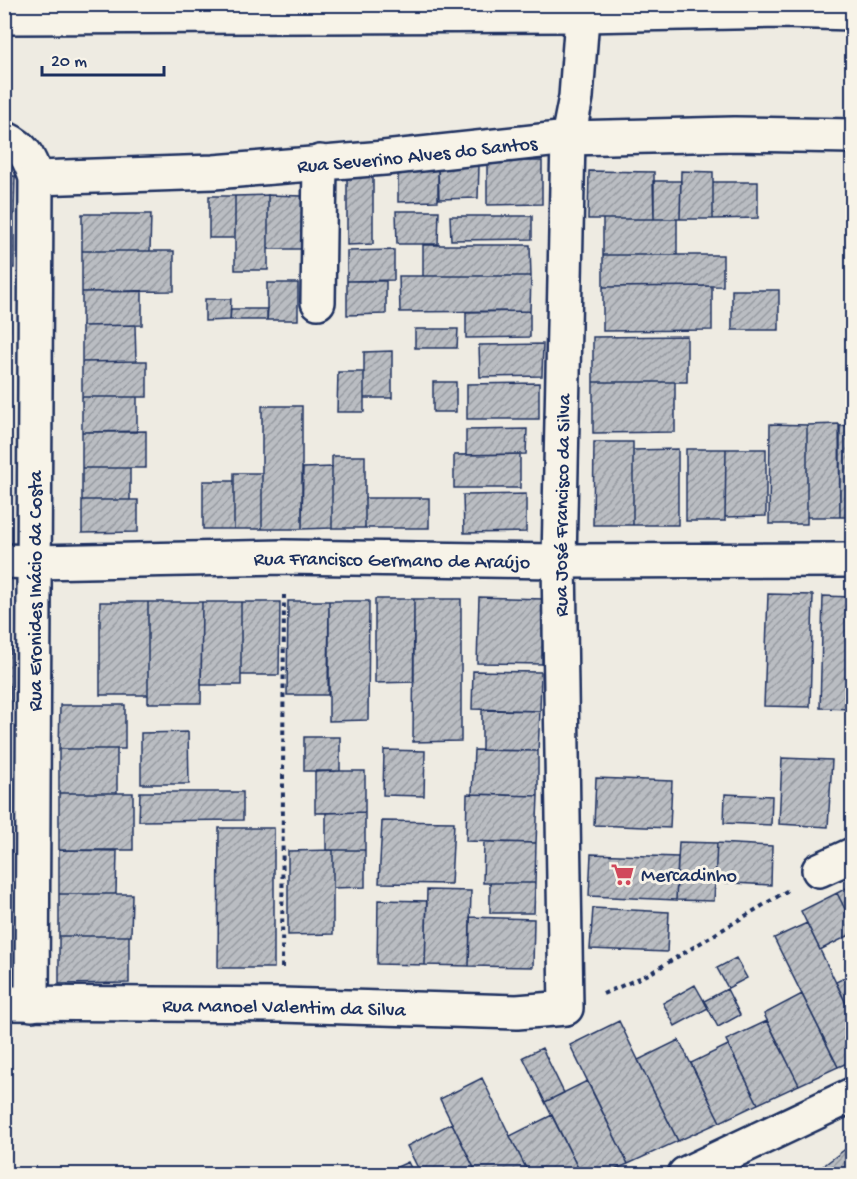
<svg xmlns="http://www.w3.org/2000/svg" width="857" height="1179" viewBox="0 0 857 1179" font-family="'Gochi Hand',sans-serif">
  <defs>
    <pattern id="building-hatch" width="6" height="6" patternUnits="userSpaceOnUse" patternTransform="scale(1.5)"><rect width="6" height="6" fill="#babdc2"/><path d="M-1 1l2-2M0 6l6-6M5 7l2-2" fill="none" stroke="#969aa1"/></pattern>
  </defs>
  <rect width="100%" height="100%" fill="#eeebe2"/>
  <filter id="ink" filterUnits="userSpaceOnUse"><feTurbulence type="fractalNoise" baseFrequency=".0167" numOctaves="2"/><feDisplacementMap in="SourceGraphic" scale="12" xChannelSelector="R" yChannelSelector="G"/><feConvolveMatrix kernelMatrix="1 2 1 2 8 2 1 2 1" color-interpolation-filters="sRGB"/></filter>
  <g filter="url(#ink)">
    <path fill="url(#building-hatch)" stroke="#1b2f5e" stroke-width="1.5" d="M487 161H542V204L487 205Z
      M398 166H438V201L398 202Z
      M438 166H479L478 198 439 199Z
      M589 171 654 172V219H588Z
      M681 171 713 172V219H680Z
      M4 176H15L14 214H4Z
      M373 177V244L347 245V178Z
      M653 181H681L680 219H654Z
      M713 182H758V218L713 219Z
      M268 195V270H235V196Z
      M268 195 302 196V249H268Z
      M209 196H235V238H209Z
      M396 211H439L438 244H397Z
      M4 214H14V268H4Z
      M82 214H151L150 251H82Z
      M450 216H532V239L451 240Z
      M603 219H677V255H603Z
      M423 245H530L531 276H423Z
      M394 250V280L347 281V251Z
      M82 251H174V291L82 292Z
      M603 255H723V286L603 287Z
      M399 276H531L530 311 400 312Z
      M4 281H10V331H4Z
      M347 281H386V314L347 315Z
      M267 283H298V320H267Z
      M712 286V330L603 331V287Z
      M732 290H779V330H732Z
      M142 291V325L82 326V292Z
      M205 299H231L230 320 205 321Z
      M231 309H268L267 320H230Z
      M530 311V337L466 338V312Z
      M135 325 136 361 82 362V326Z
      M415 329H458L457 348H415Z
      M687 336V382H593V337Z
      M543 344 542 376 480 377 479 345Z
      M392 351V398H364V352Z
      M136 361H147V397H82V362Z
      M338 372H364V412H337Z
      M433 382H456V412H433Z
      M593 382H675V432L593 433Z
      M539 383V419H467V384Z
      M82 397H137V432H82Z
      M262 406H302V529H262Z
      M770 424 807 425V524H769Z
      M839 424 840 517H807V425Z
      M852 425V517H840V426Z
      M527 429 526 454 466 455V430Z
      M146 431V468H82V432Z
      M594 442H633V525H593Z
      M678 449V525H633V450Z
      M686 449H726L725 521H686Z
      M726 449H766V516L725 517Z
      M520 454V488H454V455Z
      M332 456H365V528H332Z
      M332 467V528L302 529 303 468Z
      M82 468H130V500H82Z
      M234 473H262V529H234Z
      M203 481H234V529H203Z
      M526 494V532L464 533 463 495Z
      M365 498H429V528H365Z
      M82 500H138V532L82 533Z
      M768 594 813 595 810 707 764 706Z
      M823 596 852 597V709L820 708Z
      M479 597 543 599 542 664 477 663Z
      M375 599H414V682L375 683Z
      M414 599H461V741L413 742Z
      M288 601H329L328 695H287Z
      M329 601H369L368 720 329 721Z
      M100 602H148V695H100Z
      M148 602H202L201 703H148Z
      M202 602H241V685H201Z
      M241 602H280L279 675H241Z
      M4 612H11L10 763H4Z
      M473 671 541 672 540 711 472 709Z
      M60 705H125V749H59Z
      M482 710 540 711 538 751 482 750Z
      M188 732 189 784H141V733Z
      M304 737H340V771H304Z
      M59 749H117V793H59Z
      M384 750 425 751 424 796 383 795Z
      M474 750 538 751V796L472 794Z
      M782 758 832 760 828 827 779 824Z
      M340 771H365V812L315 813V772Z
      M596 778 672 781 670 828 594 825Z
      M140 792H243V820L139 821Z
      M59 793H133V850H59Z
      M467 794 538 796 536 843 466 841Z
      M725 794 772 796 771 825 724 823Z
      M365 812V850H326V813Z
      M382 821 454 822 451 884 379 883Z
      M219 828H274V968H218Z
      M484 842 536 843 535 883H483Z
      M679 842 717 843 714 901 676 900Z
      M717 843 772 846 771 885 715 882Z
      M59 850 117 851 116 894H59Z
      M333 850V934L288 935V851Z
      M333 850H365V887L333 888Z
      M591 854 678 857 676 900 589 896Z
      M4 862H6L5 958H4Z
      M490 883H535L534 913H490Z
      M852 885V923L837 893Z
      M427 890 471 891 469 966 425 965Z
      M837 893 852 923V934L820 950 801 911Z
      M59 894H132L131 936H59Z
      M378 900 427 901 425 965 377 964Z
      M593 908 669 912 667 952 590 949Z
      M470 917 534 919 533 967 469 966Z
      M807 923 852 1016V1061L838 1067 774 938Z
      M59 936H129V983L59 984Z
      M736 958 747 978 728 988 717 968Z
      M852 974V1016L836 982Z
      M695 985 708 1008 675 1026 663 1003Z
      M727 989 740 1015 718 1027 704 1001Z
      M802 994 838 1067 799 1085 764 1014Z
      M619 1021 678 1141 628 1164 570 1045Z
      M767 1021 799 1085 758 1104 726 1040Z
      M679 1040 720 1122 678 1141 638 1060Z
      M728 1045 758 1104 720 1122 691 1063Z
      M542 1048 564 1093 545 1102 523 1057Z
      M482 1078 510 1136 529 1174H477L440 1099Z
      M587 1081 628 1164 605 1174H581L545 1102Z
      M552 1115 581 1174H529L510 1136Z
      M452 1123 477 1174H421L407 1146Z
      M852 1144V1174H815L814 1173Z
      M408 1162 414 1174H382Z"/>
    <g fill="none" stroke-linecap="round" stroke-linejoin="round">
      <defs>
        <g id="minor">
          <path d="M4 17 583 15 782 11 852 13"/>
          <path d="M4 138C25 148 29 157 36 178L32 1004"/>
          <path id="s1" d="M36 178 214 172 384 158 568 138 734 134 852 136"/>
          <path d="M318 302 320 162"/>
          <path id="s2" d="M4 561 35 562 284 557 559 561 852 560"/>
          <path d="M819 870 852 855"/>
          <path id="s3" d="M4 1003 281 1005 517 1012 566 1008 559 561 568 138 576 97 583 4"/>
        </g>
        <path id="major" d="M685 1174 852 1095"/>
      </defs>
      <use href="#minor" stroke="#1b2f5e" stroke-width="38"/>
      <use href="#major" stroke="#1b2f5e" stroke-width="38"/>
      <path stroke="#1b2f5e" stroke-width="4" stroke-dasharray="4.5 4.5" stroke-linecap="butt" d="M282 968 284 595
        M603 994 649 974 790 889"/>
      <use href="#minor" stroke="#f7f3e8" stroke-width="33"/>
      <use href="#major" stroke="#f7f3e8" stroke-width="33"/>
    </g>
  </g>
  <defs>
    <symbol id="supermarket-bare" viewBox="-9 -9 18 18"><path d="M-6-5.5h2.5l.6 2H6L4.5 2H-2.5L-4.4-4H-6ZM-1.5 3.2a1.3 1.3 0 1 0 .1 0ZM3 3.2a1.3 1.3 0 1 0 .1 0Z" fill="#d1495b" stroke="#f7f3e8" stroke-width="2.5" paint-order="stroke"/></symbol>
  </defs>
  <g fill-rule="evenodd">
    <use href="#supermarket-bare" x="606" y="858" width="33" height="33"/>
  </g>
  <g text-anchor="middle" stroke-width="6" stroke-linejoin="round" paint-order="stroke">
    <g font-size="20" fill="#1b2f5e" stroke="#f7f3e8">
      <text dy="7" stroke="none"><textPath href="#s1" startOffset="382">Rua Severino Alves do Santos</textPath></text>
      <text dy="7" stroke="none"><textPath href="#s3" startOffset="1065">Rua José Francisco da Silva</textPath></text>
      <text dy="7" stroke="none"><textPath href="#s2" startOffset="388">Rua Francisco Germano de Araújo</textPath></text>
      <text transform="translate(34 591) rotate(-90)" y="7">Rua Eronides Inácio da Costa</text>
      <text dy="7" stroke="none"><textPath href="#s3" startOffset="280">Rua Manoel Valentim da Silva</textPath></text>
    </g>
    <g font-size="20" fill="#1b2f5e" stroke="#f7f3e8" text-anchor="start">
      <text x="641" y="881">Mercadinho</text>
    </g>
  </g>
  <rect width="857" height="1179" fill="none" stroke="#f7f3e8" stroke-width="24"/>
  <rect x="12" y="12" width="833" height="1155" fill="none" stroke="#1b2f5e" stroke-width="2" filter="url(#ink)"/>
  <path d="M42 66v9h122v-9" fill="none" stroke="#1b2f5e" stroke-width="3"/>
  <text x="51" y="66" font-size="18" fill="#1b2f5e" stroke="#f7f3e8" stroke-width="4.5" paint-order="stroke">20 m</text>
</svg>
